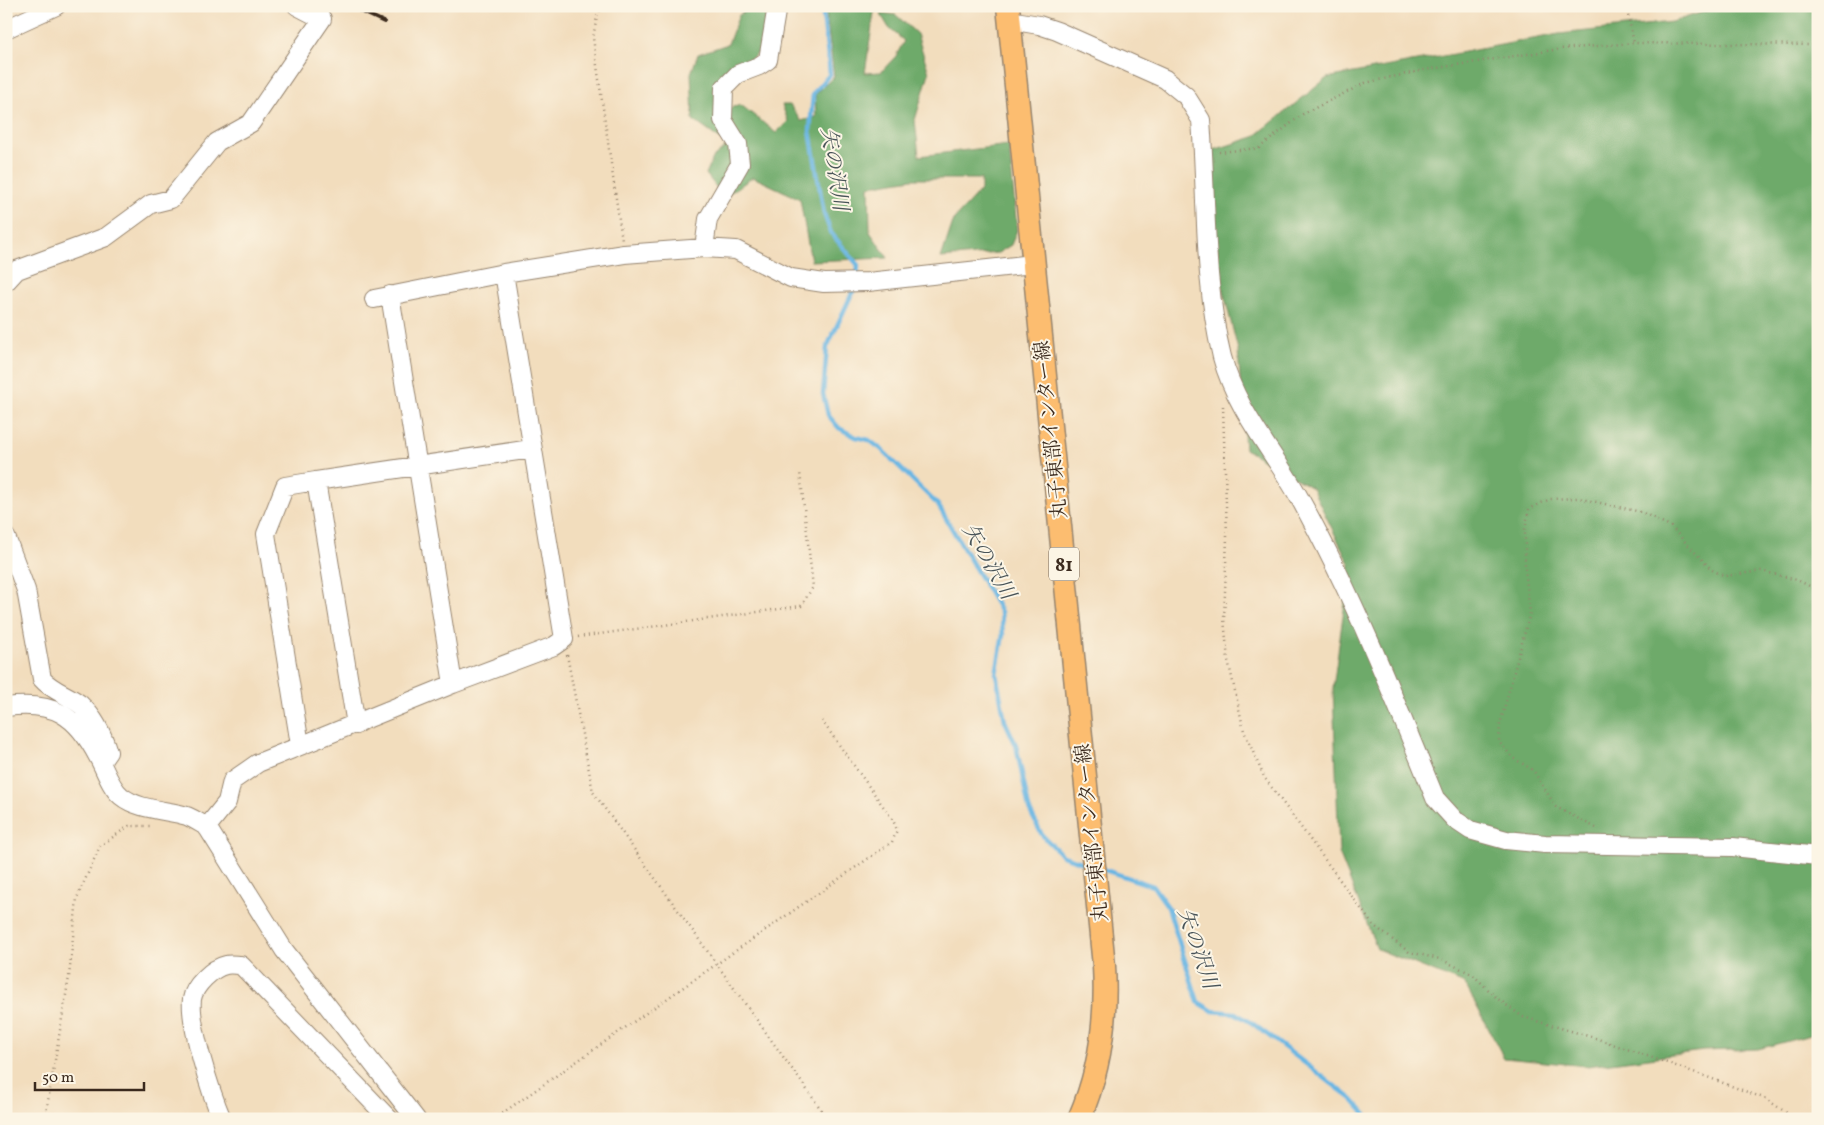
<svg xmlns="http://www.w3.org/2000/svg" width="1824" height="1125" viewBox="0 0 1824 1125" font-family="Vollkorn,'Noto Serif JP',serif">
  <rect width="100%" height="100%" fill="#fcf5e5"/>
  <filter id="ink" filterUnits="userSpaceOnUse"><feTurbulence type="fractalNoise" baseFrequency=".02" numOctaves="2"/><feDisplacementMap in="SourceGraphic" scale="10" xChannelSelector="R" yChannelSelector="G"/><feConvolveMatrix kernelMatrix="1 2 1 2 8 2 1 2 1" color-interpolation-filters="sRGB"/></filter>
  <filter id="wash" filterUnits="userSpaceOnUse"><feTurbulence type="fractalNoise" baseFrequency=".0096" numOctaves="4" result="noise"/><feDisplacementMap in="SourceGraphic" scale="20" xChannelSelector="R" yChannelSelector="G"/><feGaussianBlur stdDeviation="1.12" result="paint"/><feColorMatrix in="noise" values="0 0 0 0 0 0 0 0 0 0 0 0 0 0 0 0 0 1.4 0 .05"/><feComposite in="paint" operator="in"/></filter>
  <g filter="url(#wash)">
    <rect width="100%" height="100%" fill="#f2ddbd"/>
    <path fill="#6eaa6a" stroke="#546a44" d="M753 6 766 16 762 50 713 90 725 109 741 105 776 133 788 121 782 105H790L801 121 816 117 815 95 834 76 825 6H875L865 73 881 72 896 56 904 41 889 28 880 13 896 15 917 34 929 73 915 120 919 156 1009 145 1017 230 1011 245 998 253 941 258 954 219 981 190V179H912L869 186 870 232 888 258 811 261 800 199 753 177 724 197 706 174 713 158 728 145 693 120 691 73 698 54 728 44 739 15Z
      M1722 6H1818V1033L1758 1049 1703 1051 1587 1066 1504 1058 1465 984 1377 949 1339 853 1333 688 1350 565 1312 488 1245 449 1238 350 1223 290 1204 153 1254 137 1327 78 1559 34 1672 22Z"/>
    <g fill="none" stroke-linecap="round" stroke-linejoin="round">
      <path stroke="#69b6e3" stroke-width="4.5" d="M822 6 830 74 813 94 810 131 824 214 831 233 858 265 857 277
        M855 287 827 347 823 394 828 415 839 428 856 437 869 440 881 449 938 505 1001 612 1003 635 996 674 1005 721 1016 745 1029 809 1042 835 1063 856 1087 864
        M1102 869 1153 886 1168 907 1198 1002 1213 1011 1235 1013 1252 1023 1352 1099 1370 1119"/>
    </g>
  </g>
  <g filter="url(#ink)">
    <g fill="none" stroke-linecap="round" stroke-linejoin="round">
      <defs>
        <path id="minor" d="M1009 20 1039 25 1057 31 1165 79 1186 96 1201 120C1207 198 1203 280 1222 357 1236 410 1274 452 1300 499 1353 595 1394 697 1435 798L1455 820 1470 830 1506 840 1545 844 1733 847 1818 856
          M6 29 56 6
          M704 248 736 250 791 278 824 283 868 282 1033 264
          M6 282 17 270 106 237 151 204 171 199 217 142 251 123 322 19 297 6
          M390 295 453 684
          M374 299 504 273 624 254 704 248 708 219 740 164 738 144 723 120 724 88 738 74 759 66 768 60 777 6
          M316 481 531 449
          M6 537 26 590 42 679C52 691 69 695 81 705 94 717 103 735 108 752L101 762
          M6 707C53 701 76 714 98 757 105 769 110 787 121 796 138 810 167 810 187 816 194 819 200 823 207 827L284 950 416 1119
          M300 745 266 534 285 486 316 481 356 725
          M207 827 227 802 232 781 258 763 453 684 554 646 564 639 504 273
          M222 1119C211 1094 189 1024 192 999 194 986 212 968 226 965 230 964 236 965 241 965L389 1119"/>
        <path id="major" d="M1008 6 1104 966C1107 1019 1101 1069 1079 1119"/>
      </defs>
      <use href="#minor" stroke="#96846e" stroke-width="20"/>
      <use href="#major" stroke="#96846e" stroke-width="25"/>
      <path stroke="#96846e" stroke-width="2.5" stroke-dasharray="1 4" stroke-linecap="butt" d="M602 6 597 16 593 38 622 240
        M1626 6 1634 43
        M1219 152 1259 148 1303 114 1365 83 1424 70 1560 49 1634 43 1818 45
        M1223 406 1227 537 1224 619 1228 660 1244 731 1264 777 1373 925 1409 952 1440 959 1472 974 1498 999 1523 1017 1595 1038 1702 1075 1766 1099 1796 1119
        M578 637 801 606 813 587 800 472
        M567 655 593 792 828 1119
        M1596 828 1556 807 1533 770 1513 758 1499 742 1500 724 1530 613 1525 568V529L1529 509 1550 499 1578 498 1641 512 1670 526 1712 570 1725 576 1761 571 1797 580 1818 590
        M45 1119 69 977 77 898 100 846 129 826H153
        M494 1119 892 842 897 830 893 820 822 721"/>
      <use href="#minor" stroke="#fff" stroke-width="18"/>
      <use href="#major" stroke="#fcbd6f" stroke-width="22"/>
      <path stroke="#3b2a1e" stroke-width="4" d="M350 6 384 22
        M374 6 387 12"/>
    </g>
  </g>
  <g text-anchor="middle" stroke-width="4" stroke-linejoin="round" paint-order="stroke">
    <rect fill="#fcf5e5" stroke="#75675a" stroke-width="1" x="1049" y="547.5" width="30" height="33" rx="4"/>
    <g font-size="19" font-weight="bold" fill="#3b2a1e">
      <text x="1064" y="571">81</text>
    </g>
    <g font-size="20" fill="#3b2a1e" stroke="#fcf5e5">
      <text transform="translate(1050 430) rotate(-96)" y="7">丸子東部インター線</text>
      <text transform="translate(1091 833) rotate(-96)" y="7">丸子東部インター線</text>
    </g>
    <g font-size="21" font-style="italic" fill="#495459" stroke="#fcf5e5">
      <text transform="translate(835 169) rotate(81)" y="7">矢の沢川</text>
      <text transform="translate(989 561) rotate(60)" y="7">矢の沢川</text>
      <text transform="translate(1198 948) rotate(71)" y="7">矢の沢川</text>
    </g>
  </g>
  <rect width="1824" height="1125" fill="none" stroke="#fcf5e5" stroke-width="25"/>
  <path d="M35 1082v8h109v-8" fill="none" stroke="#3b2a1e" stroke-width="2.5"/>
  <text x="42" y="1082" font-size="15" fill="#3b2a1e" stroke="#fcf5e5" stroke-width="4" paint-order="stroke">50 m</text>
</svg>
